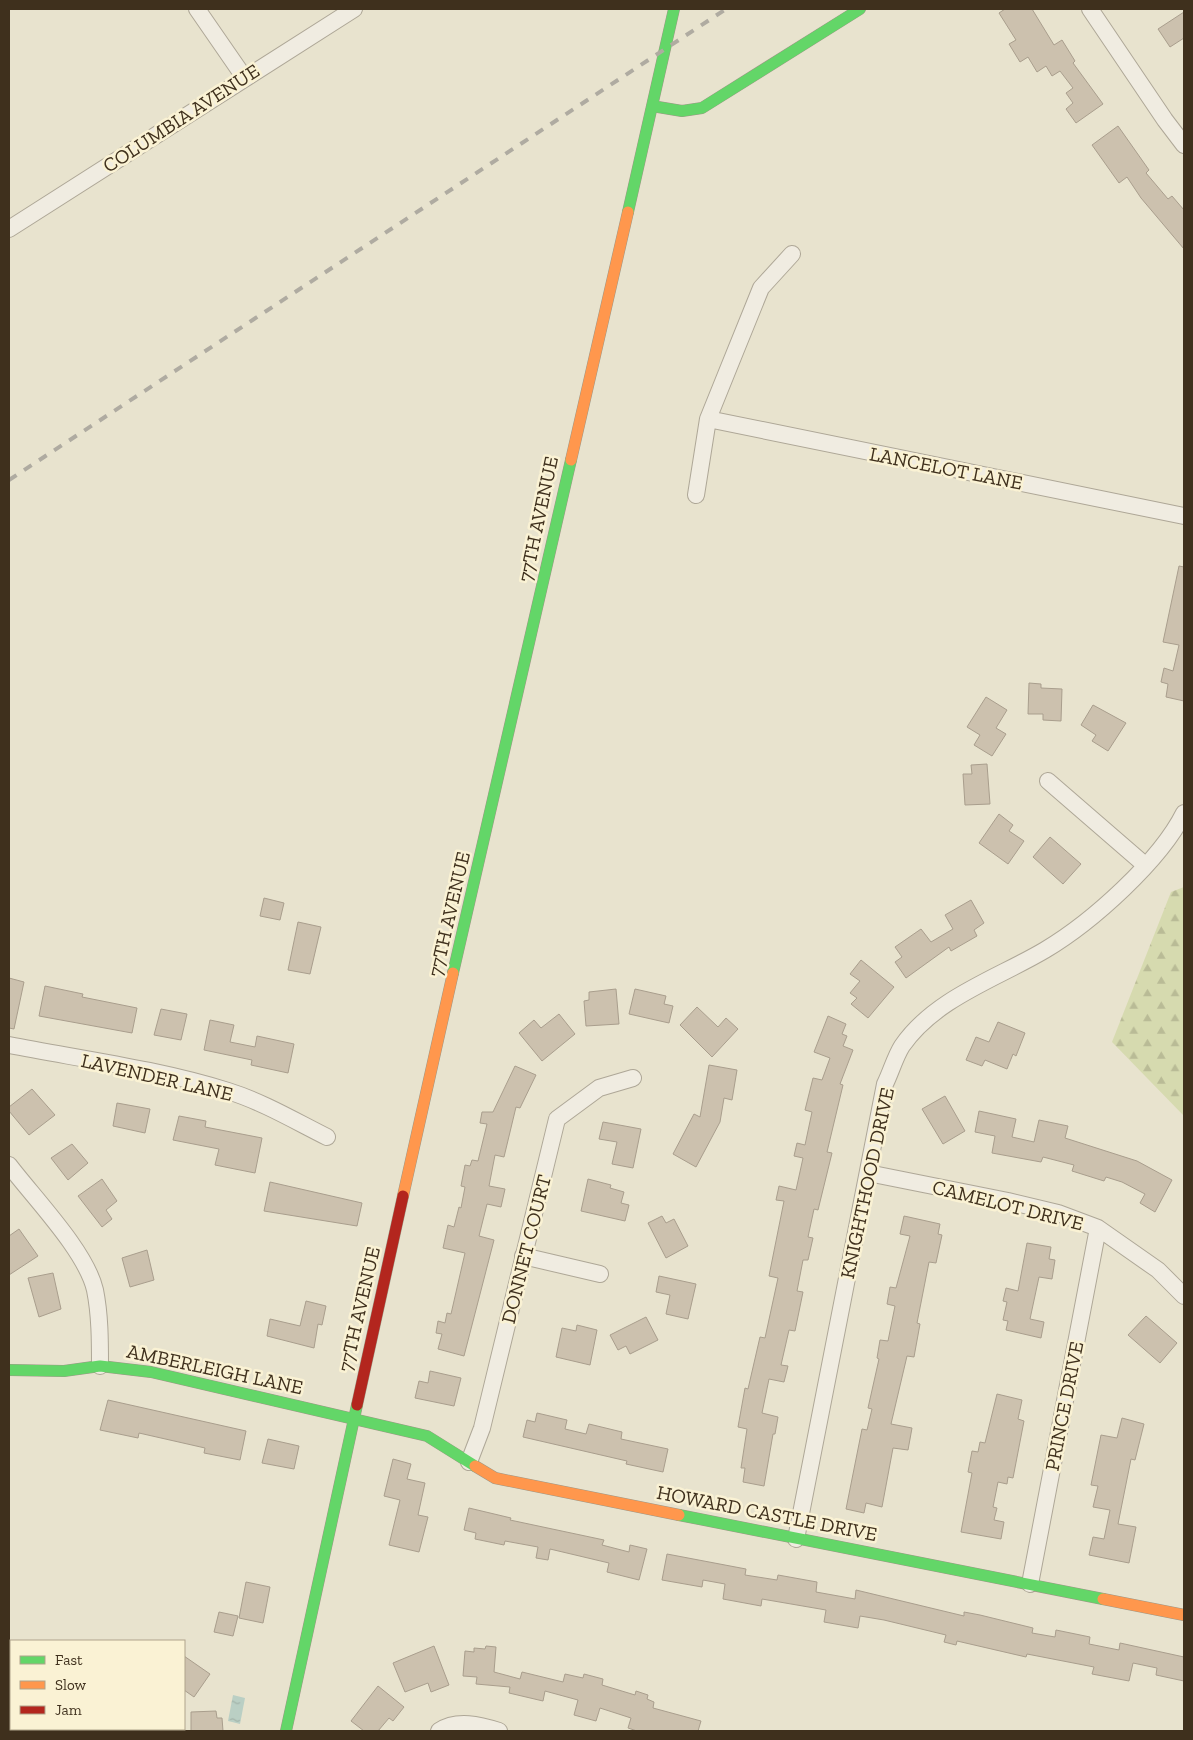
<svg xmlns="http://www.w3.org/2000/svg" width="1193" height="1740" viewBox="0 0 1193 1740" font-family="'Zilla Slab',serif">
  <defs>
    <pattern id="forest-firs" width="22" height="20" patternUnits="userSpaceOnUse" patternTransform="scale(1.25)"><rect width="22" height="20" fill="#d6daaf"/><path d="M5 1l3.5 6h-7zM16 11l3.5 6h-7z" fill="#b9bb96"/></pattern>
    <pattern id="water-ripples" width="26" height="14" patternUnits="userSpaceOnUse" patternTransform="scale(1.25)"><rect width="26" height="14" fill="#bacfc4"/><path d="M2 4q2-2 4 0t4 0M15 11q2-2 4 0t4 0" fill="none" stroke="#a1b2a8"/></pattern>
  </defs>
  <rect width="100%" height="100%" fill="#e8e3ce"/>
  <path fill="url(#forest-firs)" d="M1184 887V1116L1112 1042 1171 892Z"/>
  <path fill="url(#water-ripples)" d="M233 1695 245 1698 240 1724 228 1721Z"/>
  <path fill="#ccc1ae" stroke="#a99e8d" d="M1005 9H1032L1054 45 1062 40 1075 61 1073 63 1103 104 1076 123 1066 109 1073 103 1066 93 1073 88 1060 71 1052 76 1046 66 1037 72 1028 57 1020 62 1009 44 1016 40 999 13Z
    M1184 12V38L1170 47 1158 29Z
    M1118 126 1149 170 1146 173 1168 199 1172 196 1184 210V249L1141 198 1127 177 1119 183 1092 145Z
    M1179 566 1184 567V701L1166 697 1168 684 1161 682 1164 668 1173 671 1179 645 1163 642Z
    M1029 683 1041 684V688L1062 689 1061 721 1043 720V714H1028Z
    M986 697 1007 710 996 728 1006 734 992 756 974 745 980 735 967 727Z
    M1093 705 1126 723 1108 751 1092 741 1096 735 1081 725Z
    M987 764 990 804 965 805 963 774H972L971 765Z
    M999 814 1013 825 1009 831 1024 841 1008 864 979 843Z
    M1050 837 1081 864 1063 884 1033 857Z
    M264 898 284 903 280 920 260 916Z
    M971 900 984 923 974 930 977 936 951 951 949 947 906 978 895 962 902 957 895 947 921 929 931 942 953 929 945 915Z
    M298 922 321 927 310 974 288 970Z
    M861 960 894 987 868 1018 851 1004 857 998 850 993 860 981 850 974Z
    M9 978 24 982 14 1029 9 1028Z
    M45 986 83 994 82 997 137 1008 132 1033 39 1016Z
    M616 989 619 1024 586 1026 584 1001 589 1000V992Z
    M635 989 666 996 664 1004 673 1006 669 1023 629 1014Z
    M697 1007 718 1027 726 1018 738 1029 712 1057 680 1025Z
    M161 1009 187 1014 181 1040 154 1035Z
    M559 1014 575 1034 542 1061 519 1033 534 1020 541 1028Z
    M828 1016 846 1024 842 1034 847 1036 843 1046 853 1050 840 1084 843 1085 827 1152 832 1153 818 1210 814 1209 808 1237 813 1238 808 1260H803L797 1291 803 1292 795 1331 789 1330 781 1365 788 1366 784 1382 769 1379 762 1413 778 1417 775 1434H773L764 1486 743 1482 745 1468H741L747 1429 738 1427 745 1388 748 1389 760 1337 765 1338 778 1278 769 1276 784 1201 776 1200 779 1186 796 1190 803 1158 794 1156 797 1143 805 1145 812 1112 805 1110 813 1078 822 1080 830 1058 814 1052Z
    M210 1020 234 1025 230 1042 255 1047 257 1036 294 1044 288 1073 251 1065 252 1060 204 1050Z
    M998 1022 1025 1033 1016 1056 1013 1054 1007 1069 985 1060 982 1066 966 1060 976 1037 989 1042Z
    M709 1065 737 1070 732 1100 724 1098 720 1122 696 1167 673 1154 694 1114 700 1117Z
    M515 1066 536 1075 520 1108 516 1107 504 1157 495 1155 489 1186 505 1189 501 1207 487 1204 479 1236 494 1240 464 1356 438 1349 442 1334 436 1333 438 1321 445 1323 447 1313 451 1314 465 1253 443 1248 448 1225 454 1227 459 1207 461 1208 465 1187 461 1186 465 1165 470 1166 472 1160 478 1161 487 1124 480 1123 482 1112H493Z
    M32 1089 55 1115 29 1135 9 1111V1107Z
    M945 1096 965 1131 943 1144 922 1109Z
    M117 1103 150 1109 145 1133 113 1126Z
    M979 1111 1016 1119 1012 1137 1034 1142 1039 1120 1068 1126 1065 1138 1137 1161 1172 1180 1155 1212 1140 1203 1145 1194 1122 1182 1106 1177 1104 1181 1072 1171 1074 1165 1043 1157 1041 1162 992 1153 995 1136 975 1132Z
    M179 1116 206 1121 205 1127 262 1138 255 1173 215 1165 219 1149 173 1140Z
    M603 1122 641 1129 633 1168 612 1164 617 1142 599 1139Z
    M72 1144 88 1163 68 1180 51 1158Z
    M102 1179 117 1201 106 1210 112 1219 102 1227 78 1196Z
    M588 1179 611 1185 610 1188 624 1192 621 1203 629 1205 625 1221 581 1211Z
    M270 1182 362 1203 357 1226 264 1211Z
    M662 1216 666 1223 674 1219 688 1246 666 1258 648 1223Z
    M904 1216 940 1224 938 1234 942 1235 936 1263 929 1262 917 1323 920 1324 914 1357 907 1356 891 1424 912 1428 908 1450 893 1448 882 1507 866 1503 864 1513 846 1509 862 1429 867 1430 872 1409 868 1408 879 1359 877 1358 880 1340 888 1341 895 1306 887 1304 890 1287 896 1288 910 1236 900 1234Z
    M19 1229 38 1256 9 1275V1236Z
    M1027 1243 1051 1247 1049 1259 1055 1260 1052 1279 1039 1277 1030 1319 1044 1322 1041 1338 1006 1330 1008 1321 1003 1320 1007 1302 1003 1301 1006 1288 1018 1291Z
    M147 1250 154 1280 130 1287 122 1258Z
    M53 1273 61 1309 39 1317 28 1278Z
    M659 1276 696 1284 688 1319 666 1314 670 1295 656 1292Z
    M306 1301 326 1306 322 1325 318 1324 314 1348 267 1336 270 1319 300 1326Z
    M1146 1316 1177 1343 1160 1363 1128 1335Z
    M646 1317 658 1340 630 1354 626 1346 618 1350 610 1335Z
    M577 1325 597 1330 590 1365 556 1357 562 1328 576 1331Z
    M430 1371 461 1378 454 1406 415 1398 419 1381 428 1383Z
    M997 1394 1022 1400 1018 1419 1024 1421 1013 1478 1008 1477 1007 1484 998 1482 993 1507 997 1508 994 1520 1004 1522 1001 1539 961 1532 972 1473 968 1472 972 1451 978 1452 980 1442 985 1443Z
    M108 1400 246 1431 240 1460 204 1453 205 1448 139 1433 138 1438 100 1430Z
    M537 1413 567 1420 565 1429 586 1434 589 1424 622 1432 621 1439 668 1449 663 1472 626 1464 627 1461 523 1437 527 1420 535 1422Z
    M1122 1418 1144 1424 1135 1460 1131 1459 1118 1524 1136 1527 1129 1563 1089 1555 1093 1537 1104 1539 1110 1510 1093 1507 1098 1486 1091 1485 1101 1435 1117 1438Z
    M268 1439 299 1446 294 1469 262 1463Z
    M393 1459 411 1464 407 1479 425 1483 418 1515 428 1517 419 1552 389 1545 400 1500 384 1496Z
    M469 1508 511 1518 510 1520 604 1540 602 1545 629 1552 630 1545 647 1549 639 1580 607 1572 609 1563 550 1549 548 1560 536 1558 538 1547 505 1541 504 1545 475 1539 476 1533 464 1530Z
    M667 1554 746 1569 745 1575 777 1580 778 1575 817 1582 816 1592 855 1599 856 1590 964 1616V1612L980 1615 1033 1628 1032 1633 1055 1637 1056 1630 1090 1637 1089 1644 1119 1650 1120 1643 1184 1657V1681L1156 1675 1157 1668 1133 1663 1129 1681 1092 1674 1094 1667 1027 1654 1026 1657 957 1641 956 1645 944 1642 946 1635 884 1620 860 1616 858 1628 824 1622 826 1610 762 1599 761 1606 723 1599 725 1584 703 1580 702 1587 662 1580Z
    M246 1582 270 1587 263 1623 239 1618Z
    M219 1612 238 1616 233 1636 214 1632Z
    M434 1646 449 1685 431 1692 428 1683 405 1692 393 1663Z
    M486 1646 496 1647 494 1672 520 1679 522 1672 563 1682 565 1674 583 1678 584 1674 603 1679 602 1685 635 1695 636 1691 648 1695 647 1699 654 1702 653 1708 701 1721 698 1731H637L628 1728 631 1718 600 1708 596 1721 574 1715 578 1700 545 1691 543 1701 509 1693 510 1687 476 1684 477 1677 463 1676 465 1651 474 1652V1648L485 1649Z
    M184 1656 210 1674 194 1697 184 1690Z
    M378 1686 404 1707 393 1721 389 1718 378 1731H364L351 1721Z
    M216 1711 217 1718H222L223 1731H191V1712Z"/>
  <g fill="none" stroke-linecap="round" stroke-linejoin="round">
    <defs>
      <path id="street" d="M197 9 244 77
        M1090 9 1165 120 1184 145
        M9 229 354 9
        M708 419 1184 516
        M696 495 708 419 729 367 761 288 792 254
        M1048 781 1145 865
        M9 1045C81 1059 158 1069 228 1091 263 1102 295 1121 327 1137
        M9 1165C34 1198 86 1251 95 1290 100 1315 100 1341 100 1366
        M868 1173 1008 1201 1058 1213 1098 1228 1158 1270 1184 1296
        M523 1256 600 1274
        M469 1462 482 1428 557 1119 599 1088 633 1078
        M796 1539 885 1084C891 1072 895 1057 902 1046 935 998 998 978 1045 950 1092 922 1160 861 1184 813
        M1030 1584 1098 1228
        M439 1731C457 1719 480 1725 499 1731"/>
      <path id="fast" d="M652 106 682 111 702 108 860 9
        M628 212 674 9
        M453 973 571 460
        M9 1370 64 1371 100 1366 151 1372 427 1436 475 1466
        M679 1515 1103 1599
        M286 1731 357 1405"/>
      <path id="slow" d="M571 460 628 212
        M403 1196 453 973
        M475 1466 495 1478 679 1515
        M1103 1599 1184 1615"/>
      <path id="jam" d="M357 1405 403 1196"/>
    </defs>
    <use href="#street" stroke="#aea797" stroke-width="18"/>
    <use href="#fast" stroke="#9d9786" stroke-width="12"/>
    <use href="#slow" stroke="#9d9786" stroke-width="12"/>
    <use href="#jam" stroke="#9d9786" stroke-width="12"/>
    <use href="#street" stroke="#f0ece1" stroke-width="16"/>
    <use href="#fast" stroke="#63d668" stroke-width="11"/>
    <use href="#slow" stroke="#ff974d" stroke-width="11"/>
    <use href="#jam" stroke="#b3261e" stroke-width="11"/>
    <path stroke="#afaba1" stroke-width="4" stroke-dasharray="9 9" stroke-linecap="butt" d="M9 480 726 9"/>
  </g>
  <g text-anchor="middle" stroke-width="5" stroke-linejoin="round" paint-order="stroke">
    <g font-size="20" fill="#3f301d" stroke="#faf2d4">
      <text transform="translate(181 118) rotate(-33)" y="7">COLUMBIA AVENUE</text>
      <text transform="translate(946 468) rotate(11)" y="7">LANCELOT LANE</text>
      <text transform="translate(538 519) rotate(-78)" y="7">77TH AVENUE</text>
      <text transform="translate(449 914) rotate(-77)" y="7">77TH AVENUE</text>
      <text transform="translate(157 1077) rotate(13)" y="7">LAVENDER LANE</text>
      <text transform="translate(867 1183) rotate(-78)" y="7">KNIGHTHOOD DRIVE</text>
      <text transform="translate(1008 1205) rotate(14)" y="7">CAMELOT DRIVE</text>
      <text transform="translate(526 1249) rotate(-76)" y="7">DONNET COURT</text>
      <text transform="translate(359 1309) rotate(-77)" y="7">77TH AVENUE</text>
      <text transform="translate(215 1369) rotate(12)" y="7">AMBERLEIGH LANE</text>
      <text transform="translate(1064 1406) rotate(-79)" y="7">PRINCE DRIVE</text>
      <text transform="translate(767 1513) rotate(11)" y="7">HOWARD CASTLE DRIVE</text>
    </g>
  </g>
  <rect width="1193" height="1740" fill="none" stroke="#3f301d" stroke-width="20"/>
  <rect x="10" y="1640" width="175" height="90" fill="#faf2d4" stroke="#afa48b"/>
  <rect x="20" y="1656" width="25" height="8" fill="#63d668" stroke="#afa48b"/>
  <text x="55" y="1665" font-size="15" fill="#3f301d">Fast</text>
  <rect x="20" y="1681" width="25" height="8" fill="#ff974d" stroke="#afa48b"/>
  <text x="55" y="1690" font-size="15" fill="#3f301d">Slow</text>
  <rect x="20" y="1706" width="25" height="8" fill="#b3261e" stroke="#afa48b"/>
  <text x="55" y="1715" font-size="15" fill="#3f301d">Jam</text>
</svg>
